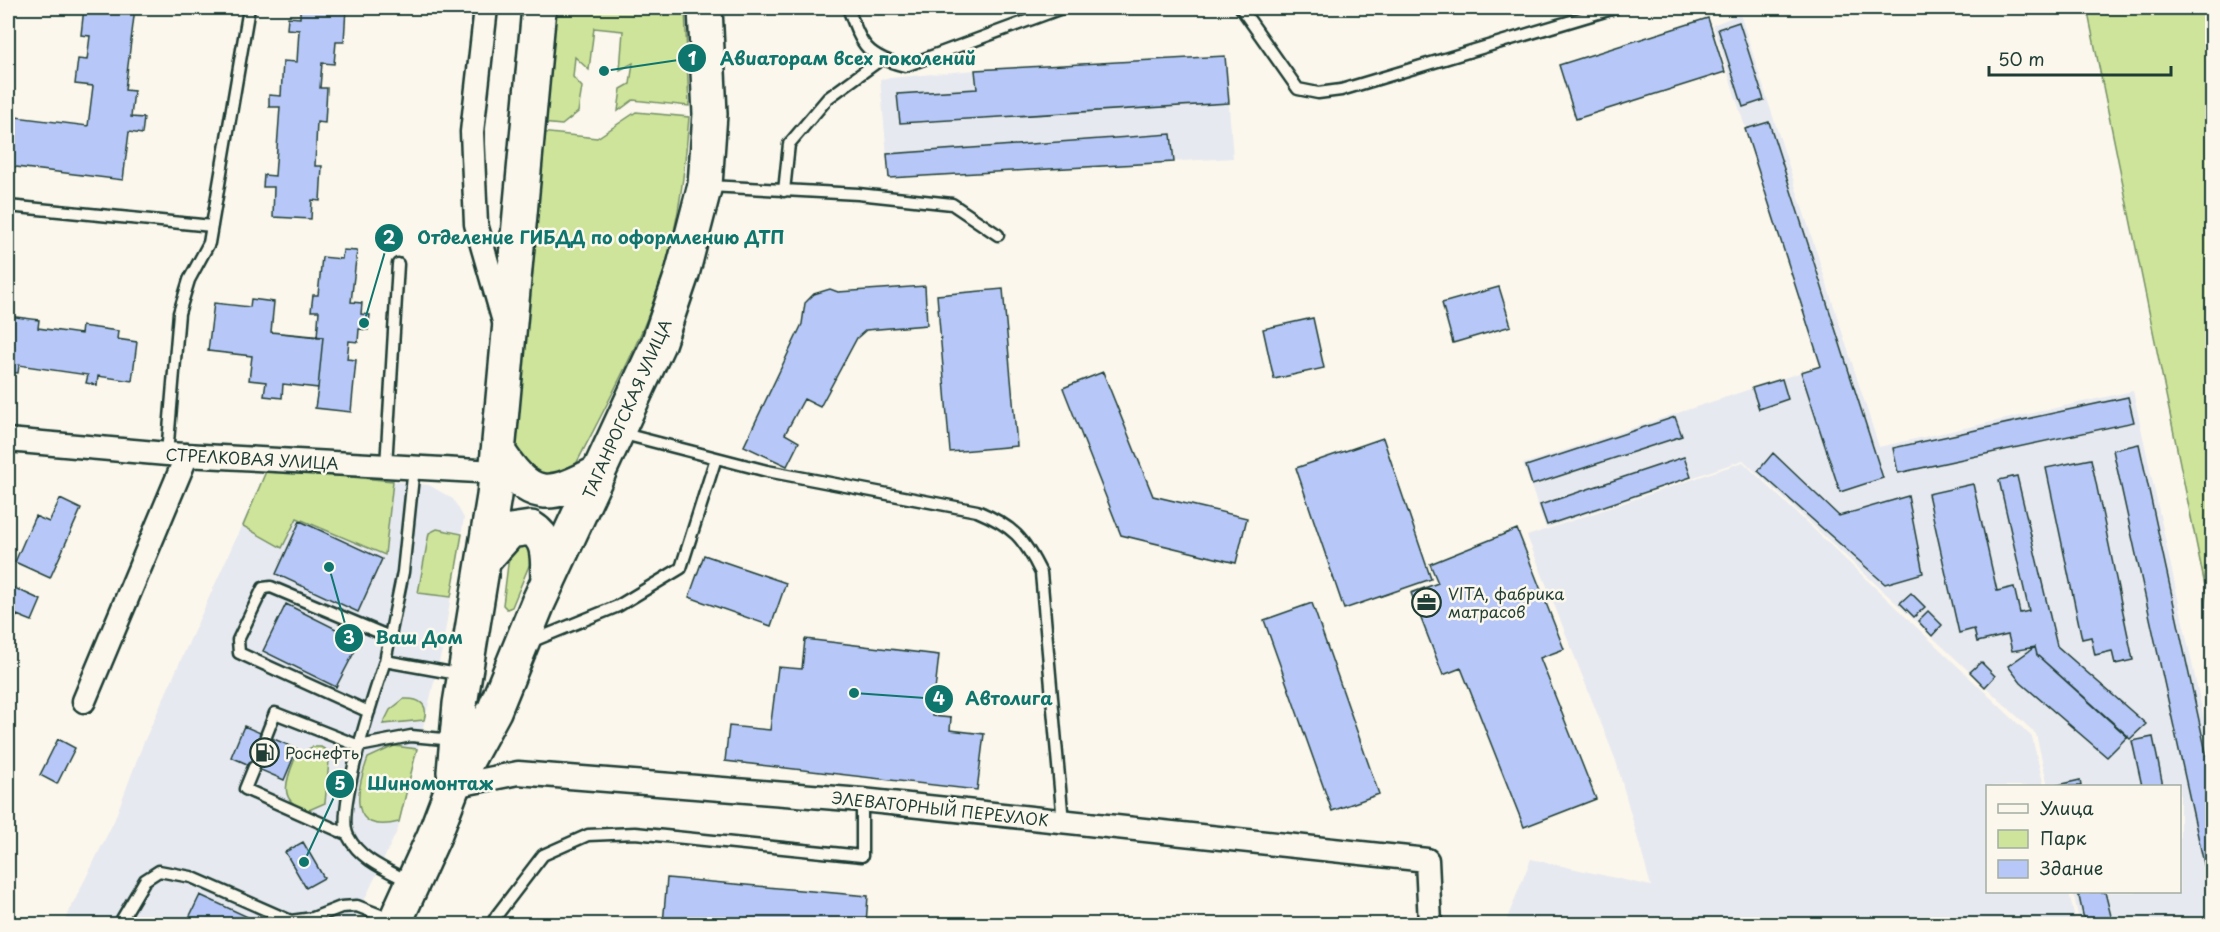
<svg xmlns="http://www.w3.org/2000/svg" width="2220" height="932" viewBox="0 0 2220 932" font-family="'Playpen Sans',sans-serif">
  <rect width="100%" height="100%" fill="#fbf7ec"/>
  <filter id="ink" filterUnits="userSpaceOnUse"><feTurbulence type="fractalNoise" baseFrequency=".0167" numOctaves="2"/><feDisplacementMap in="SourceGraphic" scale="12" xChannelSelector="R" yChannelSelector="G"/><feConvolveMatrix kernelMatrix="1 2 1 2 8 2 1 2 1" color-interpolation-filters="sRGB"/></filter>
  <g filter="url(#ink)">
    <path fill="#e7e9f0" d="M1740 14 1879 447 2133 391 2212 756V924H2080L2073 892H2180V786H2048L2036 734 1743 460 1546 528 1523 464 1820 366 1713 25Z
      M1225 56 1233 158 889 178 880 79 975 70Z
      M1743 462 2032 737 2044 786H1988V892H2069L2076 924H1505L1531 859 1651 886 1616 761 1527 536Z
      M267 469 429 485 453 499 464 518 442 650 398 829 353 924H63L114 821 143 744Z"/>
    <path fill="#cde49a" stroke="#769067" stroke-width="1.5" d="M553 8H685L689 106 633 100 618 111 621 89 630 84 633 63 620 70 623 31 594 28 589 70 575 57 573 77 582 87 578 112 562 125 541 123Z
      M2087 8H2212V620Z
      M636 112 689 117C685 169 679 221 664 271 643 341 605 407 572 472L540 483 510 442 540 132 597 138Z
      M267 469 393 481 385 555 297 518 282 548 243 526Z
      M437 529 462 534 451 597 418 593 429 533Z
      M528 542 535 551 512 607 507 609 503 605 510 548Z
      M404 699C419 698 429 704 424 720L383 724 390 710Z
      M394 746 417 749 399 822C347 835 356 790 368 758Z
      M312 747H321L326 750 329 761 325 803 309 810C275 803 287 778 296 756Z"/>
    <path fill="#b7c8f8" stroke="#1f3d34" stroke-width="1.5" d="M84 8H135L125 90 134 91 131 117 144 118 142 134 129 132 123 180 8 166V116L88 126 93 86 75 84 78 59 87 60 90 36 81 35Z
      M300 8H346L344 42H336L334 64 322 63 320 88H327L325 123 317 122 315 166H322L320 201 312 200 311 219 273 217 274 187H263L264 175 275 176 280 107H269V95L281 96 283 61 297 62 299 30 287 29 288 17 300 18Z
      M1708 18 1725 72 1576 119 1559 65Z
      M1739 22 1764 100 1743 107 1718 29Z
      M1225 56 1229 103 900 123 897 94 977 89 975 70Z
      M1769 122 1883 478 1840 492 1801 372 1821 366 1745 129Z
      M1171 134 1174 162 889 178 887 154Z
      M343 250 357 251 351 302 362 303 361 314 370 315 368 330 359 329 358 342 349 341 347 359 356 360 351 412 315 408 318 388 283 384 282 398 264 396 266 382 249 380 252 356 208 351 214 303 250 307 251 299 274 302 271 332 317 337 319 311H311L313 295H318L322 257 342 259Z
      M925 286 927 325 866 330 857 338 820 407 804 399 785 434 799 442 787 466 744 446 802 324 805 303 814 294 830 289 838 292Z
      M1499 287 1511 326 1453 343 1442 303Z
      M1003 289 1017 446 950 452 937 295Z
      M251 299 274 302 271 332 323 337 318 388 283 384 282 398 264 396 266 382 249 380 252 356 208 351 214 303 250 307Z
      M8 316 39 320 38 328 81 334 82 326 118 331 117 339 137 342 132 381 98 376 97 385 86 383 88 375 19 365 18 373 8 372Z
      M1313 318 1324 368 1274 379 1263 329Z
      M1103 372 1153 496 1247 518 1236 563 1121 535 1063 388Z
      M1782 379 1788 399 1759 409 1752 388Z
      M2128 397 2134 422 1898 473 1893 448Z
      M1675 417 1682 436 1532 485 1526 466Z
      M1383 438 1431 579 1344 609 1296 468Z
      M2139 444 2212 780V900L2113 450Z
      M1773 453 1839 516 1908 496 1923 573 1885 584 1758 471Z
      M1684 457 1691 477 1547 525 1540 505Z
      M2091 459 2133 660 2115 664 2112 651 2095 655 2091 637 2082 639 2046 468Z
      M2017 476 2057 646 2146 724 2130 739 2037 655 2035 647 2012 651 2008 635 1977 642 1974 629 1959 633 1928 494 1973 484 1997 591 2014 587 2020 613 2029 611 1999 480Z
      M8 494 13 496 8 509Z
      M60 499 81 509 50 578 15 562 35 516 49 522Z
      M300 521 382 559 358 612 276 574Z
      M1517 529 1564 649 1540 658 1596 799 1524 827 1461 668 1443 675 1411 593 1438 583 1430 564Z
      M704 555 786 583 771 626 689 597Z
      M8 585 41 600 32 621 17 615 8 636Z
      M1911 593 1925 607 1914 617 1900 603Z
      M1312 603 1379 794 1332 811 1264 620Z
      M286 604 360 641 336 687 263 651Z
      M1928 611 1942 625 1932 636 1918 621Z
      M805 639 939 655 932 716 951 718 950 730 984 734 977 790 725 761 729 726 770 730 778 667 802 669Z
      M2035 647 2037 655 2128 736 2107 757 2021 683 2008 666Z
      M1981 662 1995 676 1985 687 1970 672Z
      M244 726 297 749 284 780 231 757Z
      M2153 737 2163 786H2142L2132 741Z
      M58 739 75 748 57 784 40 775Z
      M2080 780 2081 786H2054Z
      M303 842 324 878 306 888 285 852Z
      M667 878 868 896 866 924H663Z
      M2078 892H2105L2113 924H2085Z
      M200 895 263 924H186Z"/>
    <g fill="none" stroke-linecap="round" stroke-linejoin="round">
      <defs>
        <path id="lane" d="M848 8C862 45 865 56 905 66L1062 8
          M1241 8 1298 89 1318 93 1341 90 1615 8
          M709 186 858 194 952 204 998 235
          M784 191 789 144 828 98 880 60
          M8 206 212 226
          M620 433 767 471 977 511C1013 526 1024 538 1041 573L1063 822
          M167 454 179 313 189 280 209 243 249 8
          M386 466 398 264
          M530 642 618 606 681 568 716 458
          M385 661 403 572 414 467
          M369 712 239 653 238 640 263 588 271 587 390 637
          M266 736 275 713 359 746 411 736 454 740
          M254 767 245 789 346 834
          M410 882C387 870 360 860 348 836 335 811 375 691 385 661L463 675
          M123 924 122 919 145 880 159 871 191 877 291 921 313 918 341 907 357 906 393 920
          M492 924 497 915 543 855 588 835 635 833 862 856V800"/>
        <path id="street" d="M486 8 472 132 476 224 505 325
          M8 440 167 454 496 472
          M84 701 187 455
          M453 786 518 773 862 800 1427 860 1430 924"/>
        <path id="primary" d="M498 451C530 502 549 499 599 472
          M485 559 510 531 531 528C551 540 547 561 548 582
          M454 772 460 704 494 496 539 8
          M394 924 434 836 453 786 494 711 538 603 658 344 682 274 705 185 710 114 705 8"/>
      </defs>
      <use href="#lane" stroke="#1f3d34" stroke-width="15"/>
      <use href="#street" stroke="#1f3d34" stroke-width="27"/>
      <use href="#primary" stroke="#1f3d34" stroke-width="38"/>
      <use href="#lane" stroke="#fbf7ec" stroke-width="10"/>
      <use href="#street" stroke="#fbf7ec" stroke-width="22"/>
      <use href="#primary" stroke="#fbf7ec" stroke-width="33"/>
    </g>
  </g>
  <defs>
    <symbol id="office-ring" viewBox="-11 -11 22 22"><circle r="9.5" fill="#fbf7ec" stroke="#1f3d34" stroke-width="1.5"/><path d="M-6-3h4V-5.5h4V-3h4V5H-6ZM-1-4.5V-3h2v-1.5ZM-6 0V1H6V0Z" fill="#1f3d34"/></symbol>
    <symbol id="fuel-ring" viewBox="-11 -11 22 22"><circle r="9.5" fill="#fbf7ec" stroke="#1f3d34" stroke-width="1.5"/><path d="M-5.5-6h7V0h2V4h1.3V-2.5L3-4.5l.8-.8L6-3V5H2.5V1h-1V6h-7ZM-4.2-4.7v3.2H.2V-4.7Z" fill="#1f3d34"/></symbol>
  </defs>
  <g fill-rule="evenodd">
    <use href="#office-ring" x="1410" y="586" width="33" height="33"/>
    <use href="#fuel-ring" x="248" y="736" width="33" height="33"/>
  </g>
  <g text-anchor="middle" stroke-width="5" stroke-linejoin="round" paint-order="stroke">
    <g font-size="16" fill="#1f3d34" stroke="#fbf7ec">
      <text transform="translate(627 409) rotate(-66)" y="6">ТАГАНРОГСКАЯ УЛИЦА</text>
      <text transform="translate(252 459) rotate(3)" y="6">СТРЕЛКОВАЯ УЛИЦА</text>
      <text transform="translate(940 809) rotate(6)" y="6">ЭЛЕВАТОРНЫЙ ПЕРЕУЛОК</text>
    </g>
    <g font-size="16" fill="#1f3d34" stroke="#fbf7ec" text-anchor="start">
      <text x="1448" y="600">VITA, фабрика<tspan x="1448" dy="18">матрасов</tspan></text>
      <text x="285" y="759">Роснефть</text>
    </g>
  </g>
  <path fill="none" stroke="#0f766e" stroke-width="2" d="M604 71L692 58M364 323L389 238M329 567L349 638M854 693L939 699M304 862L340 784"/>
  <g fill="#0f766e" stroke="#fbf7ec" stroke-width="2">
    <circle cx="604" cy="71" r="6"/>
    <circle cx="364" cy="323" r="6"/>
    <circle cx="329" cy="567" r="6"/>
    <circle cx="854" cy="693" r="6"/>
    <circle cx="304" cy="862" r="6"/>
    <circle cx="692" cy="58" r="15"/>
    <circle cx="389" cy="238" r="15"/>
    <circle cx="349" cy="638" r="15"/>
    <circle cx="939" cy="699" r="15"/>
    <circle cx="340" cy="784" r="15"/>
  </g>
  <g font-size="18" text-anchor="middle" font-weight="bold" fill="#fff">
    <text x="692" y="65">1</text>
    <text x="389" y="244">2</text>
    <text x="349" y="644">3</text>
    <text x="939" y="705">4</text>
    <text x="340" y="790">5</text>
  </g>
  <g font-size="18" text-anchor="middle" font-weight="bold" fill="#0f766e" stroke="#fbf7ec" stroke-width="5" stroke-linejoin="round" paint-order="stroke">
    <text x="848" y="65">Авиаторам всех поколений</text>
    <text x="601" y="244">Отделение ГИБДД по оформлению ДТП</text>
    <text x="419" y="644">Ваш Дом</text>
    <text x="1009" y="705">Автолига</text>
    <text x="430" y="790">Шиномонтаж</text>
  </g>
  <rect width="2220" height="932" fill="none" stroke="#fbf7ec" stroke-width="30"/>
  <rect x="15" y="15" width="2190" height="902" fill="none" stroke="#1f3d34" stroke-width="2" filter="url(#ink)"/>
  <rect x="1986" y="785" width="195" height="108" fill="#fbf7ec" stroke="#a3ada2" stroke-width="1.5"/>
  <rect x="1998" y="804" width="30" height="9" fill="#fbf7ec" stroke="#a3ada2" stroke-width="1.5"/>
  <text x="2040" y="815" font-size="18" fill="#1f3d34">Улица</text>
  <rect x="1998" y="830" width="30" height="18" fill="#cde49a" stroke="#a3ada2" stroke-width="1.5"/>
  <text x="2040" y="845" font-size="18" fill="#1f3d34">Парк</text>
  <rect x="1998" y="860" width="30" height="18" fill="#b7c8f8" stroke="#a3ada2" stroke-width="1.5"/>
  <text x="2040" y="875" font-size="18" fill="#1f3d34">Здание</text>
  <path d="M1989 66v9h182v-9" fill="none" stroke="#1f3d34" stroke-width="3"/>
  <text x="1998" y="66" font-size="18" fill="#1f3d34" stroke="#fbf7ec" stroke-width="4.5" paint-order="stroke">50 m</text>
</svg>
